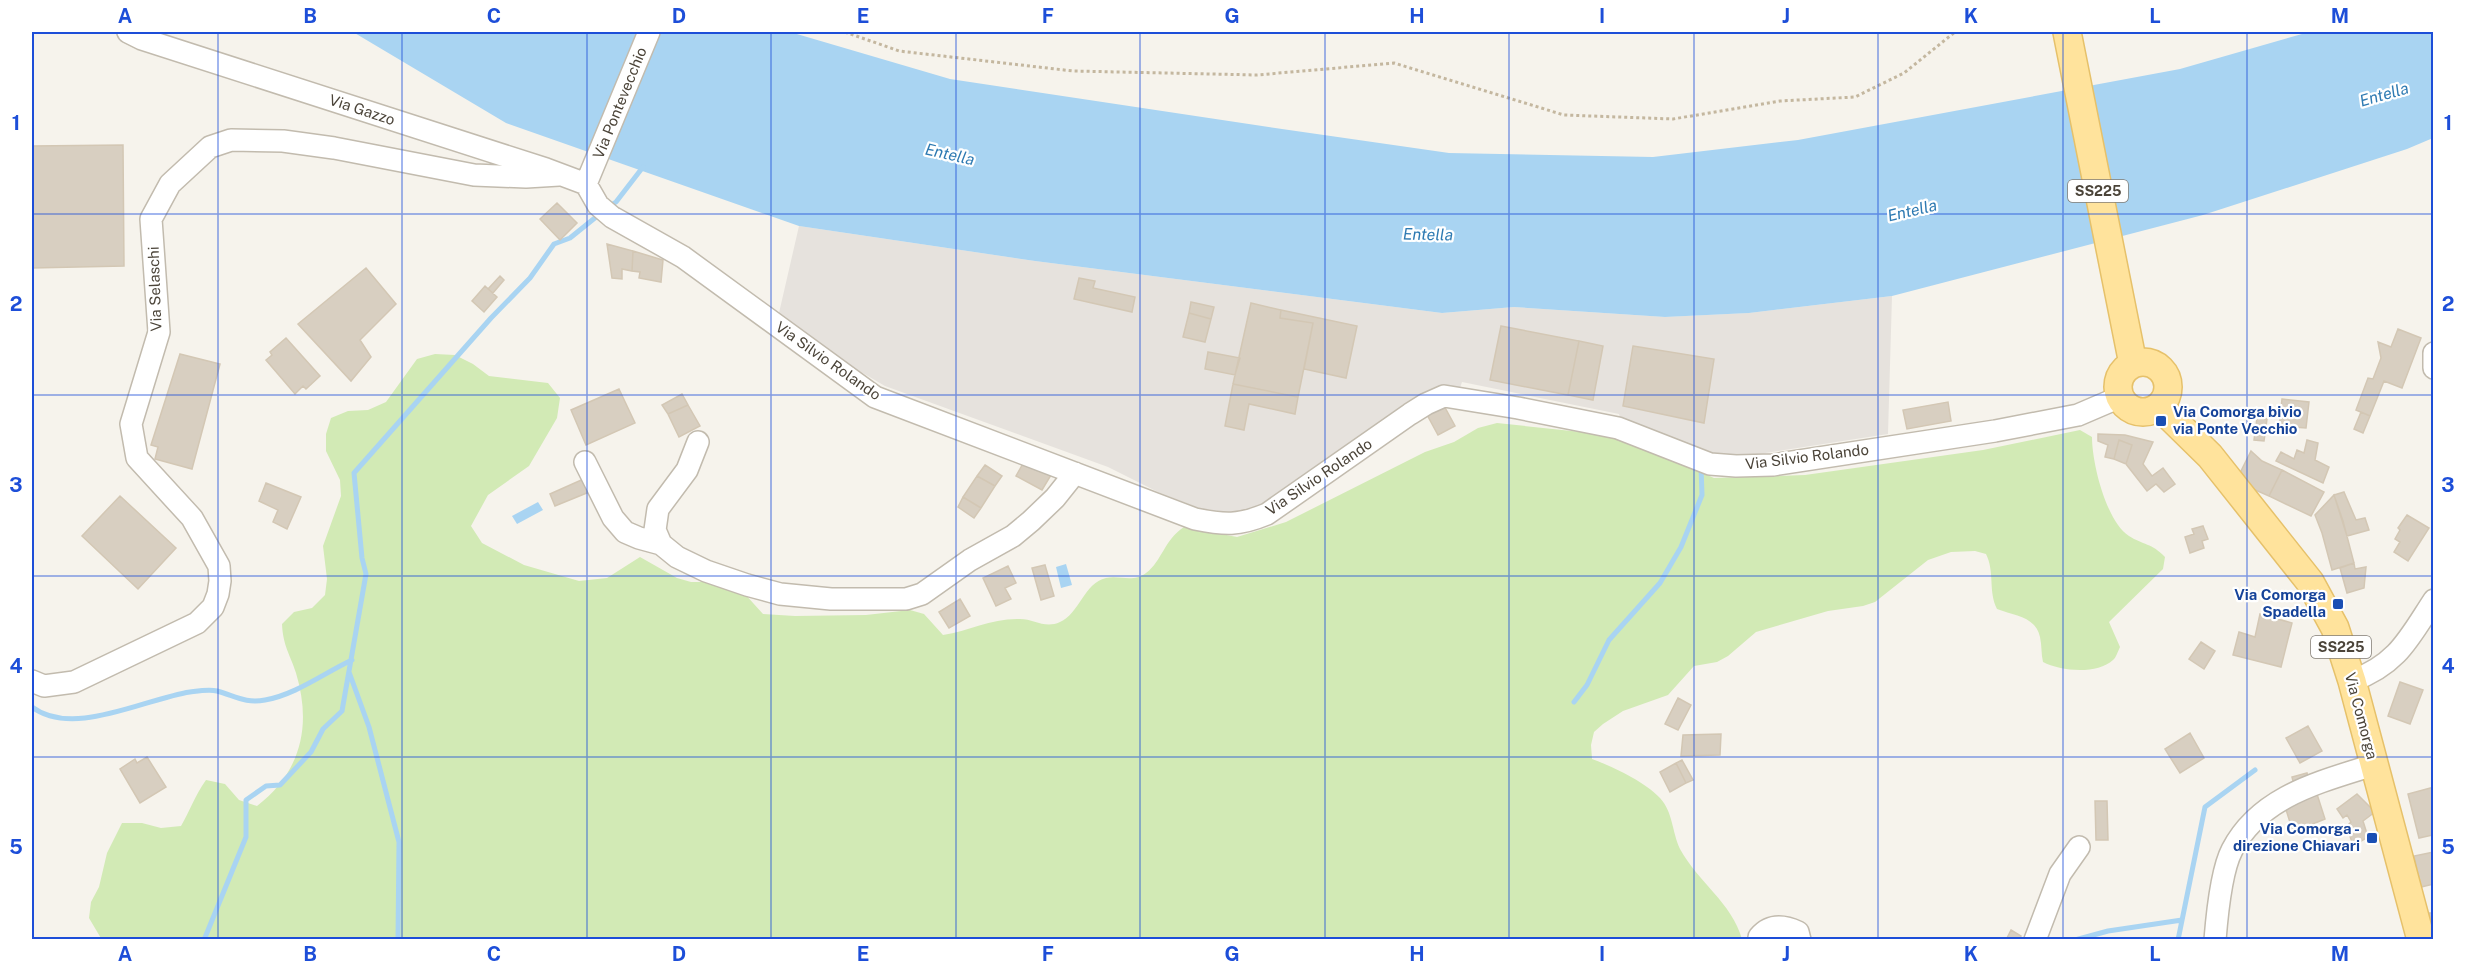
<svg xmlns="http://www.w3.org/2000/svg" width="2465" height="971" viewBox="0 0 2465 971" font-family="'Public Sans',sans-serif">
  <rect width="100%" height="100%" fill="#f6f3ec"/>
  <path fill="#e6e2dd" d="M799 226 1035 261 1442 313 1514 307 1665 317 1749 313 1892 296 1888 434 1727 459 1621 423 1619 414 1462 382 1459 391 1268 506 1240 516 1217 515 1158 492 1108 467 885 386 820 348 779 313Z"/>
  <path fill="#d2eab5" d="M435 354 455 355 473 364 489 376 548 383 560 398 557 418 529 466 488 495 471 526 482 543 524 565 579 581 607 578 640 557 677 578 691 582H719L744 593 763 614 795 616 866 615 910 610 924 614 943 635C969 631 992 618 1020 619 1034 619 1045 629 1060 622 1079 614 1084 583 1106 578 1120 575 1133 583 1146 573 1162 561 1164 540 1184 527L1237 537 1286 522 1425 452 1454 442 1478 428 1497 423 1619 436 1714 478 1805 475 1983 450 2080 430 2092 437C2092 463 2106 521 2129 536 2143 545 2152 543 2165 557L2163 569 2109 622 2120 647C2118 651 2116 658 2113 660 2097 675 2060 671 2043 662 2041 654 2042 646 2040 637 2035 616 2015 616 1997 609 1988 591 1995 572 1986 554L1975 551 1951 552 1928 560 1875 602 1863 606 1828 611 1756 632 1728 656 1717 662 1694 666 1668 695 1623 711 1603 724 1594 732 1591 745 1592 759C1613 767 1644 781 1660 798 1673 812 1672 832 1680 849 1698 882 1732 903 1742 939L102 940 89 918 91 902 99 887 107 853 122 823H142L161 828 181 826C190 811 195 795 206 780L225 784 239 800 257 806C301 772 312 726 296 673 290 654 283 646 282 624L294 612 312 608 325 595 327 579 323 546 341 496 340 480 326 451V434L331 418 348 411 368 410 386 402 417 359Z"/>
  <path fill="#a9d4f2" d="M353 32H790L950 79 1282 129 1449 153 1653 157 1798 140 2180 69 2309 32H2433V138L2407 149 2203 215 1892 296 1749 313 1665 317 1514 307 1442 313 1035 261 799 226 506 123Z
    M538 502 543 510 517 524 512 516Z
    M1066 564 1072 585 1061 588 1056 567Z"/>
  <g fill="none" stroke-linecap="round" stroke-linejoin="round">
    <path stroke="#a9d4f2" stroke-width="5" d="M608 207 616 202 643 167
      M349 672 369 727 399 842 398 940
      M1574 702 1587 685 1609 640 1660 583 1681 547 1702 495 1701 466
      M32 707C73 738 144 699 190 692 198 691 209 689 217 691 235 696 246 704 265 700 295 695 324 673 352 660
      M204 940 246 837V800L266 786 280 785 311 752 323 729 342 711 366 574 362 558 354 473 491 318 530 278 554 244 570 238 601 213
      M2075 940 2108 931 2182 920
      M2178 940 2205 807 2255 770"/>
  </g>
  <path fill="#d8cfc1" stroke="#d3c7b4" stroke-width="1.5" d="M123 145 124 266 32 268V146Z
    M557 203 577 223 560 240 540 219Z
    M607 244 633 251 632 271 622 269V279L612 278Z
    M633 251 663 260 661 282 639 278 640 272 632 271Z
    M366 268 396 304 360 340 371 357 351 381 298 324Z
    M500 276 504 280 493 293 488 289Z
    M1079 278 1095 281 1093 288 1135 297 1132 312 1074 299Z
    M485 286 497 297 484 312 472 301Z
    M1191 302 1214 307 1211 319 1189 313Z
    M1251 303 1281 310 1280 318 1313 323 1298 397 1233 384Z
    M1281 310 1357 326 1346 378 1304 369 1313 323 1280 318Z
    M1189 313 1211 319 1205 342 1183 337Z
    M1501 326 1579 341 1568 395 1490 380Z
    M2398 329 2421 338 2402 388 2384 381 2370 416 2356 410 2368 378 2373 379 2381 358 2378 342 2391 347Z
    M286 338 320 376 306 389 303 386 295 394 266 360 272 355 270 352Z
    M1579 341 1603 346 1593 400 1568 395Z
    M1633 346 1714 359 1704 423 1623 406Z
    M1208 352 1240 358 1235 375 1205 369Z
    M180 354 220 364 192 469 155 459 158 447 151 445Z
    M1233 384 1298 397 1295 414 1249 404 1244 430 1225 426Z
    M619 389 635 423 586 445 571 410Z
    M682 394 688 405 668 414 662 405Z
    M2282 399 2309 402 2306 428 2279 426Z
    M1442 402 1455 426 1438 435 1425 411Z
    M1948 402 1951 421 1907 429 1903 410Z
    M688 405 700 426 679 437 668 414Z
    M2361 412 2370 416 2363 433 2354 429Z
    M2257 418 2267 419 2264 441 2254 440Z
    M2098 434 2125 435 2153 442 2143 464 2152 476 2163 468 2175 484 2164 492 2156 484 2147 491 2126 464 2132 445 2119 440 2114 459 2105 457 2108 445 2098 441Z
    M2119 440 2132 445 2126 464 2114 459Z
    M2307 440 2318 443 2315 460 2329 467 2323 483 2276 461 2281 452 2294 459 2297 450 2304 453Z
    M2251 451 2262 461 2282 470 2269 496 2246 486 2239 475Z
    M1025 460 1051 475 1042 490 1016 476Z
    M985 465 1002 476 995 486 977 476Z
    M2282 470 2324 492 2311 516 2269 496Z
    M977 476 995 486 981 508 963 497Z
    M588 477 594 490 555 506 550 494Z
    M266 483 301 497 287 529 273 522 278 510 259 501Z
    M2344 492 2356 520 2365 518 2369 530 2347 536 2334 495Z
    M2334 495 2343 521 2354 563 2332 570 2322 533 2315 515Z
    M120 496 176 548 138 589 82 536Z
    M963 497 981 508 974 518 958 507Z
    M2407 515 2429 528 2408 561 2394 552 2400 542 2395 539 2400 530 2398 528Z
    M2203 526 2208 539 2202 541 2204 548 2190 553 2185 537 2194 534 2192 529Z
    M2354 563 2355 569 2366 567 2364 588 2347 593 2340 568Z
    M1045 565 1054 596 1041 600 1032 568Z
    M1008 566 1016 583 1005 588 1011 599 996 606 983 578Z
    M960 599 970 616 949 628 939 612Z
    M2260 614 2292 623 2281 667 2233 655 2239 632 2255 637Z
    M2201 642 2215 651 2204 669 2189 659Z
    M2400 682 2423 690 2410 724 2388 716Z
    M1678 698 1691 705 1678 730 1665 724Z
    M2308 726 2322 751 2300 763 2286 738Z
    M2190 733 2204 758 2180 773 2165 749Z
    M1721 734 1720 755 1681 756 1683 735Z
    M147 757 166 787 140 803 120 769 135 759 137 763Z
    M1682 760 1693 780 1686 783 1676 763Z
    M1676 763 1686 783 1670 792 1660 772Z
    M2307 773 2309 780 2294 785 2292 777Z
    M2434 787 2433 835 2419 838 2408 794Z
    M2316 791 2325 819 2293 832 2284 803Z
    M2357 794 2375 812 2363 821 2368 837 2353 846 2347 826 2351 822 2347 815 2343 818 2337 809Z
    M2095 801H2107L2108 840H2096Z
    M2434 852V884L2421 887 2414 856Z
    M2429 913H2434V930Z
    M2011 930 2021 936 2019 940H2006Z"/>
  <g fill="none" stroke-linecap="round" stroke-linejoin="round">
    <defs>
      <path id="minor" d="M128 32 142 39 546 169 586 184 649 32
        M586 184 598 205 612 217 683 257 875 397 1195 519C1225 525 1238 526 1267 514L1410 414 1426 404 1444 396 1518 408 1618 428 1710 464 1736 466 1773 465 1995 431 2078 415 2120 397
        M2434 353V368
        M585 462 613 518 625 532 639 538 661 544 677 557 706 571 747 585 780 594 831 599H906L922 594 970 560 1013 536 1031 521 1055 498 1075 473
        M661 544 655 530 658 509 687 470 698 442
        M32 681 44 686 74 682 197 623 213 607 218 594 220 581 219 566 192 518 137 458 131 424 159 332 151 219 170 184 210 147 231 140 283 141 334 148 474 175 526 177 559 175
        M2352 681C2398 664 2409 638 2434 600
        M1759 940V937C1770 924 1783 925 1798 932L1800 940
        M2035 940 2060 874 2079 847
        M2215 940C2217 915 2221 871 2232 850 2260 796 2320 782 2373 765"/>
      <path id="major" d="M2067 32 2133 364
        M2118 387a25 25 0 1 1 50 0a25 25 0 1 1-50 0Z
        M2160 407 2210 456 2310 582 2335 628 2352 681 2421 940"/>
    </defs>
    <use href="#minor" stroke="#c2bbae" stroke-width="24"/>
    <use href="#major" stroke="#e6c16a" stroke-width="30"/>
    <path stroke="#c4b79f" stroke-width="3" stroke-dasharray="3 3" stroke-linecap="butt" d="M845 32 899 51 1073 71 1257 75 1394 63 1564 115 1673 119 1780 101 1855 97 1904 73 1955 32"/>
    <use href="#minor" stroke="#fff" stroke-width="21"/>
    <use href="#major" stroke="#ffe39c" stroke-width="27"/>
  </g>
  <path fill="none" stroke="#1d4ed8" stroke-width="1.5" stroke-opacity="0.55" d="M218 32V940M402 32V940M587 32V940M771 32V940M956 32V940M1140 32V940M1325 32V940M1509 32V940M1694 32V940M1878 32V940M2063 32V940M2247 32V940M32 214H2434M32 395H2434M32 576H2434M32 757H2434"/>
  <g fill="#1a4fb4" stroke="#fff" stroke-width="2">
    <rect x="2155" y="415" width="12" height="12" rx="3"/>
    <rect x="2332" y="598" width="12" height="12" rx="3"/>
    <rect x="2366" y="832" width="12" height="12" rx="3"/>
  </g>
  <g text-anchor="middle" stroke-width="4.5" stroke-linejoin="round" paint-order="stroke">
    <g fill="#fff" stroke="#817c74" stroke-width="1.5">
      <rect x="2068" y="180" width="60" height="22" rx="4.5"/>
      <rect x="2311" y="636" width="60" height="22" rx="4.5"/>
    </g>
    <g font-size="14" font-weight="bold" fill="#4b4439">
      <text x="2098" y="196">SS225</text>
      <text x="2341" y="652">SS225</text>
    </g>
    <g font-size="15" fill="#4b4439" stroke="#fff">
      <text transform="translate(620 103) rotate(-68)" y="5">Via Pontevecchio</text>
      <text transform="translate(362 110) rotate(18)" y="5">Via Gazzo</text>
      <text transform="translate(155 289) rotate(-92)" y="5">Via Selaschi</text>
      <text transform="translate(828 361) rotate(35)" y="5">Via Silvio Rolando</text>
      <text transform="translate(1807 457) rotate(-7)" y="5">Via Silvio Rolando</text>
      <text transform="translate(1319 477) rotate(-34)" y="5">Via Silvio Rolando</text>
      <text transform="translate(2361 716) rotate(75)" y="5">Via Comorga</text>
    </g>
    <g font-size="15" font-weight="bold" fill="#164399" stroke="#fff" text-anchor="end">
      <text x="2173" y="417" text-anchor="start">Via Comorga bivio<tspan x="2173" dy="17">via Ponte Vecchio</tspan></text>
      <text x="2326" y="600">Via Comorga<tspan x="2326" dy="17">Spadella</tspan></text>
      <text x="2360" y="834">Via Comorga -<tspan x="2360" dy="17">direzione Chiavari</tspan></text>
    </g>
    <g font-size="16" font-style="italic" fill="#2e7ab2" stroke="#fff">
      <text transform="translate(2384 94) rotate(-16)" y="6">Entella</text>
      <text transform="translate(950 154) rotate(13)" y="6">Entella</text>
      <text transform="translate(1912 210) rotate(-13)" y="6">Entella</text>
      <text transform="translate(1428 234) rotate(1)" y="6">Entella</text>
    </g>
  </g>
  <rect width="2465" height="971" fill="none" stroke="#ffffff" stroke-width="66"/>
  <rect x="33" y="33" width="2399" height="905" fill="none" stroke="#1d4ed8" stroke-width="2"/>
  <g font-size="20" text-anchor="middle" font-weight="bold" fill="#1d4ed8">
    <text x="125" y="23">A</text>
    <text x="310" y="23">B</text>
    <text x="494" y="23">C</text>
    <text x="679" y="23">D</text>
    <text x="863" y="23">E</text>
    <text x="1048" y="23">F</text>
    <text x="1232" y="23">G</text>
    <text x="1417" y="23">H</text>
    <text x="1602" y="23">I</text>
    <text x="1786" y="23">J</text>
    <text x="1971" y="23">K</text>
    <text x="2155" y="23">L</text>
    <text x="2340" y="23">M</text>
    <text x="16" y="130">1</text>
    <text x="2448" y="130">1</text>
    <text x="16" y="311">2</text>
    <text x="2448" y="311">2</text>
    <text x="16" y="492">3</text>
    <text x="2448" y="492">3</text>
    <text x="16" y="673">4</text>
    <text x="2448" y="673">4</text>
    <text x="16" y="854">5</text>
    <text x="2448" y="854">5</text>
    <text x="125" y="961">A</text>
    <text x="310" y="961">B</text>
    <text x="494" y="961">C</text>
    <text x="679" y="961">D</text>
    <text x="863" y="961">E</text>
    <text x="1048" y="961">F</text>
    <text x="1232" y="961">G</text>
    <text x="1417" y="961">H</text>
    <text x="1602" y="961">I</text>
    <text x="1786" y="961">J</text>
    <text x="1971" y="961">K</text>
    <text x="2155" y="961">L</text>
    <text x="2340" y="961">M</text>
  </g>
</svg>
